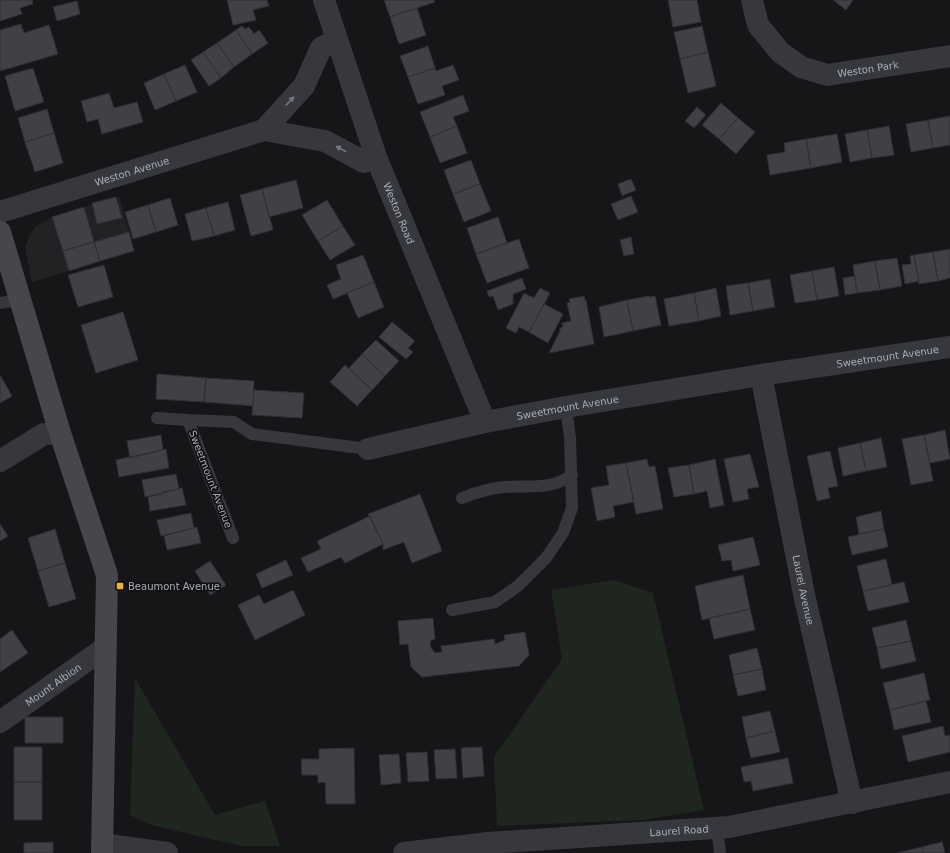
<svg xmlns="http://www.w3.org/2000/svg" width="950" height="853" viewBox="0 0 950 853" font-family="'DejaVu Sans',sans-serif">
  <rect width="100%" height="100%" fill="#161618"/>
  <path fill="#222225" d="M119 196 134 251 32 282 25 248 29 237 35 227 52 217Z"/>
  <path fill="#1e261f" d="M614 580 653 593 704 810 644 820 497 826 494 757 562 659 551 590Z
    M135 678 215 815 265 801 280 846H241L151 825 130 815Z"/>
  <path fill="#404145" stroke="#303034" d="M0 0H32L33 4 20 8 22 14 0 21Z
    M227 0H267L269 6 253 10 256 20 233 25Z
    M384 0H434L435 2 390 17Z
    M668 0H697L701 22 673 27Z
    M833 0H853L846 10Z
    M77 1 80 14 57 21 53 7Z
    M417 8 426 35 399 44 390 17Z
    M21 24 24 33 49 25 58 54 0 71V30Z
    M242 26 245 29 249 27 254 34 259 30 268 43 252 54 236 30Z
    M702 26 708 52 680 59 674 32Z
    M236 30 252 54 234 67 217 43Z
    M217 43 234 67 221 78 203 52Z
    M428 46 435 68 408 77 400 56Z
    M203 52 221 78 209 86 191 60Z
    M708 52 716 86 688 93 680 59Z
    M185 65 197 92 176 101 164 74Z
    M453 65 459 80 442 86 445 95 418 104 408 77 435 68 436 71Z
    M33 68 44 102 15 111 5 76Z
    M164 74 176 101 155 110 144 83Z
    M109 93 114 108 137 102 143 122 102 134 98 119 87 122 81 101Z
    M463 95 469 111 453 117 457 126 430 137 420 112Z
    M721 103 738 118 719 139 702 125Z
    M697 107 706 115 694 128 685 121Z
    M47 109 54 133 25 142 18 118Z
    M950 116V145L933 148 928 120Z
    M738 118 755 132 736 154 719 139Z
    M928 120 933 148 911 152 906 124Z
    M457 126 467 153 440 163 430 137Z
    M889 126 894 155 872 158 867 130Z
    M867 130 872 158 850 162 845 134Z
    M54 133 63 163 35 172 25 142Z
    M837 134 842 162 811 168 806 139Z
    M806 139 811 168 770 175 767 155 785 152 784 143Z
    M471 160 480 184 453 194 444 170Z
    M631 179 636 190 622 196 618 184Z
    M296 180 303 208 269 217 262 189Z
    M480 184 491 211 464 222 453 194Z
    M262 189 273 230 251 236 240 195Z
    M631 196 638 212 618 220 611 204Z
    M116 197 122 218 97 224 92 203Z
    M170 198 178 225 156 232 148 205Z
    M327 200 343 226 318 241 302 215Z
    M228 202 235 230 214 236 206 208Z
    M148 205 156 232 133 239 125 212Z
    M84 207 94 242 63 251 52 217Z
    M206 208 214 236 192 241 185 214Z
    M498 217 507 243 476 254 467 228Z
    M343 226 355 245 330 260 318 241Z
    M129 232 134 251 100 261 94 242Z
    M631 237 634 254 624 256 620 240Z
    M519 239 529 268 487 283 476 254Z
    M94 242 100 261 69 271 63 251Z
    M950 249V278L938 281 933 252Z
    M933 252 938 281 919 284 914 255Z
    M363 255 374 282 333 299 327 285 341 279 336 265Z
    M914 255 919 281 905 284 902 265 911 264 910 256Z
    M897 258 902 286 880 290 875 261Z
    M875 261 880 290 857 293 853 265Z
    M104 265 113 297 78 307 68 275Z
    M834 267 839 296 817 300 812 271Z
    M812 271 817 300 795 303 790 275Z
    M855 276 857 293 845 295 843 278Z
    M522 278 526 289 513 294V304L498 310 493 296 489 297 487 291Z
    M770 279 775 307 753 311 748 283Z
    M374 282 384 307 358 318 347 293Z
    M748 283 753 311 730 315 726 286Z
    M540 288 550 293 529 332 519 327 516 333 506 328 524 293 534 298Z
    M716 288 721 316 699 321 694 293Z
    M694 293 699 321 669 326 664 299Z
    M584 296 585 300H586L594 344 549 353 560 331V328L563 327 562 323 571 321 567 303 570 302 569 299Z
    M649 296V297L655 296 661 325 633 331 627 300Z
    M627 300 633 331 604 337 599 307Z
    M544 304 563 314 548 343 529 332Z
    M123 312 138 360 96 373 81 325Z
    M392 322 415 341 408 348 413 352 406 359 379 337Z
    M376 340 399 361 385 376 362 354Z
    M362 354 385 376 372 390 349 368Z
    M345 365 372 390 357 406 330 382Z
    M157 374 206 378 204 402 156 399Z
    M0 375 12 396 0 403Z
    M206 378 254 381 253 406 204 402Z
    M254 390 304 393 302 418 252 415Z
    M945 430 950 459 930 463 924 435Z
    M161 435 163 450 130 458 127 441Z
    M924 435 933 481 911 485 902 439Z
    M881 438 887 467 866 471 860 443Z
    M860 443 866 471 843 476 838 448Z
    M166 449 169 468 119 477 116 460Z
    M830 451 838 486 828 488 830 498 817 501 807 456Z
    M750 454 759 487 747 489 749 499 733 502 724 459Z
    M647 459 649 467 655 466 663 509 636 514 626 463Z
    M715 459 724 505 710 508 707 491 694 494 689 465Z
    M626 463 634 502 613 506 615 517 597 521 591 488 609 485 606 466Z
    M689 465 694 494 674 497 668 468Z
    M176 474 179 489 145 497 142 480Z
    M182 488 186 505 150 511 148 497 162 494V492Z
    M420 494 442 551 412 563 404 542 383 550V544L368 514Z
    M881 511 884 529 859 534 856 517Z
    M191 513 194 528 161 536 157 520Z
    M370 516 383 544 345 563 341 557 308 572 301 558 321 549 317 541Z
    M0 524 8 536 0 541Z
    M197 527 201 543 167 550 164 536Z
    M55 529 65 563 38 571 28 538Z
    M884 529 888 547 852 555 848 537Z
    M753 537 760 565 733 571 731 560 722 561 718 545Z
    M886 559 892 585 863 591 857 566Z
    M286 560 293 575 262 588 256 574Z
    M210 561 226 585 210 595 195 571Z
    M65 563 76 599 49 607 38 571Z
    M743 575 750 609 702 620 695 586Z
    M904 582 909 602 868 611 863 591Z
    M293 590 305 615 255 640 238 605 259 595 264 604Z
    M750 609 755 630 714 639 709 618Z
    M433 618 435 639 430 641 431 648 435 653 442 652 441 646 494 639 495 644 505 640 504 635 525 632 529 655 519 666 422 677 411 667 408 644 400 645 398 621Z
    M906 620 911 641 877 648 872 628Z
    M12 630 28 653 0 672V639Z
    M911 641 916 661 881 669 877 648Z
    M757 648 762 669 733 675 729 655Z
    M762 669 766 690 738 696 733 675Z
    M924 673 930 700 890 710 883 683Z
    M926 701 931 722 894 730 890 710Z
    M770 711 775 731 746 738 742 717Z
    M25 717H63V743H25Z
    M943 726 945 736 950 735V752L908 762 902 736Z
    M775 731 780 752 751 758 746 738Z
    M14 747H42V782H14Z
    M482 747 484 776 463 778 461 748Z
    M354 748 355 804H326L325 782 318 783V775H302L301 759H319V749Z
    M455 749 457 778 436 779 434 750Z
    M427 752 429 781 408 782 406 753Z
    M399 754 401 783 381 785 379 755Z
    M788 758 793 783 753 791 751 781 744 782 741 767Z
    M14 782H42V820H14Z
    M53 842V853H24V843Z
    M942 842 945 853H923L922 847Z
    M922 847 923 853H897Z"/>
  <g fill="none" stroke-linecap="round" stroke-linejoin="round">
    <path stroke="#37383d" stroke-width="12" d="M0 303 20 299
      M157 418 188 420
      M462 498C475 493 489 488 504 487 529 485 550 491 572 475
      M233 538 188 420 234 422 252 434 368 449
      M452 610 495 602 518 586 546 558 563 533 572 508 570 438 566 407
      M717 827 720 853"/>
    <g stroke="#37383d" stroke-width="22">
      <path id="s1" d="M324 0 376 157 485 422"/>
      <path id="s2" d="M752 0 758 25 780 52 801 67 827 75 950 56"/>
      <path d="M264 130 304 86 321 48 336 40"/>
      <path id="s3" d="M0 212 264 130 325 141 364 162 376 157"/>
      <path id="s4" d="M761 375 805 599 852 803"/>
      <path id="s5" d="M368 449 485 422 566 407 761 375 950 347"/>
      <path d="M0 461 44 434 60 433"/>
      <path id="s6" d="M0 722 106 647"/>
      <path d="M102 844 167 853"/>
      <path id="s7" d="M404 853 488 843 729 827 950 782"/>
    </g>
    <path stroke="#45474d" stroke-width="22" d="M0 232 60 433 107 575 102 853"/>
  </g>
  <defs><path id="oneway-solid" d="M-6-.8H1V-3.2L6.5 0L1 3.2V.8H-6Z"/></defs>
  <g fill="#757881">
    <use href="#oneway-solid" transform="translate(290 101) rotate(-47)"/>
    <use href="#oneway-solid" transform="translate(341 149) rotate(-151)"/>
  </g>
  <rect fill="#f2b134" stroke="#111113" stroke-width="1.5" x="116" y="582" width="8" height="8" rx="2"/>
  <g text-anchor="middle" stroke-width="3.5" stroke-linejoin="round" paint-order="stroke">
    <g font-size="10" fill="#a8adb8" stroke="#111113">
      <text dy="4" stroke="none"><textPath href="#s2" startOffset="155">Weston Park</textPath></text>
      <text dy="4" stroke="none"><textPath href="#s3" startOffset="138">Weston Avenue</textPath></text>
      <text dy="4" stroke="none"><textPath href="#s1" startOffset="226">Weston Road</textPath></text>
      <text dy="4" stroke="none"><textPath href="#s5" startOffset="528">Sweetmount Avenue</textPath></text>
      <text dy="4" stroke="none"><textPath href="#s5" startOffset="204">Sweetmount Avenue</textPath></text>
      <text transform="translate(211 479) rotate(69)" y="4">Sweetmount Avenue</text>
      <text dy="4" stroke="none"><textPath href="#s4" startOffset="219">Laurel Avenue</textPath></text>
      <text dy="4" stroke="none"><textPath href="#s6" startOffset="65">Mount Albion</textPath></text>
      <text dy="4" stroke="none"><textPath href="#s7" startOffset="276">Laurel Road</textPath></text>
    </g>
    <g font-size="10" fill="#a8adb8" stroke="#111113" text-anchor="start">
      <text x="128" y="590">Beaumont Avenue</text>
    </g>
  </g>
</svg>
